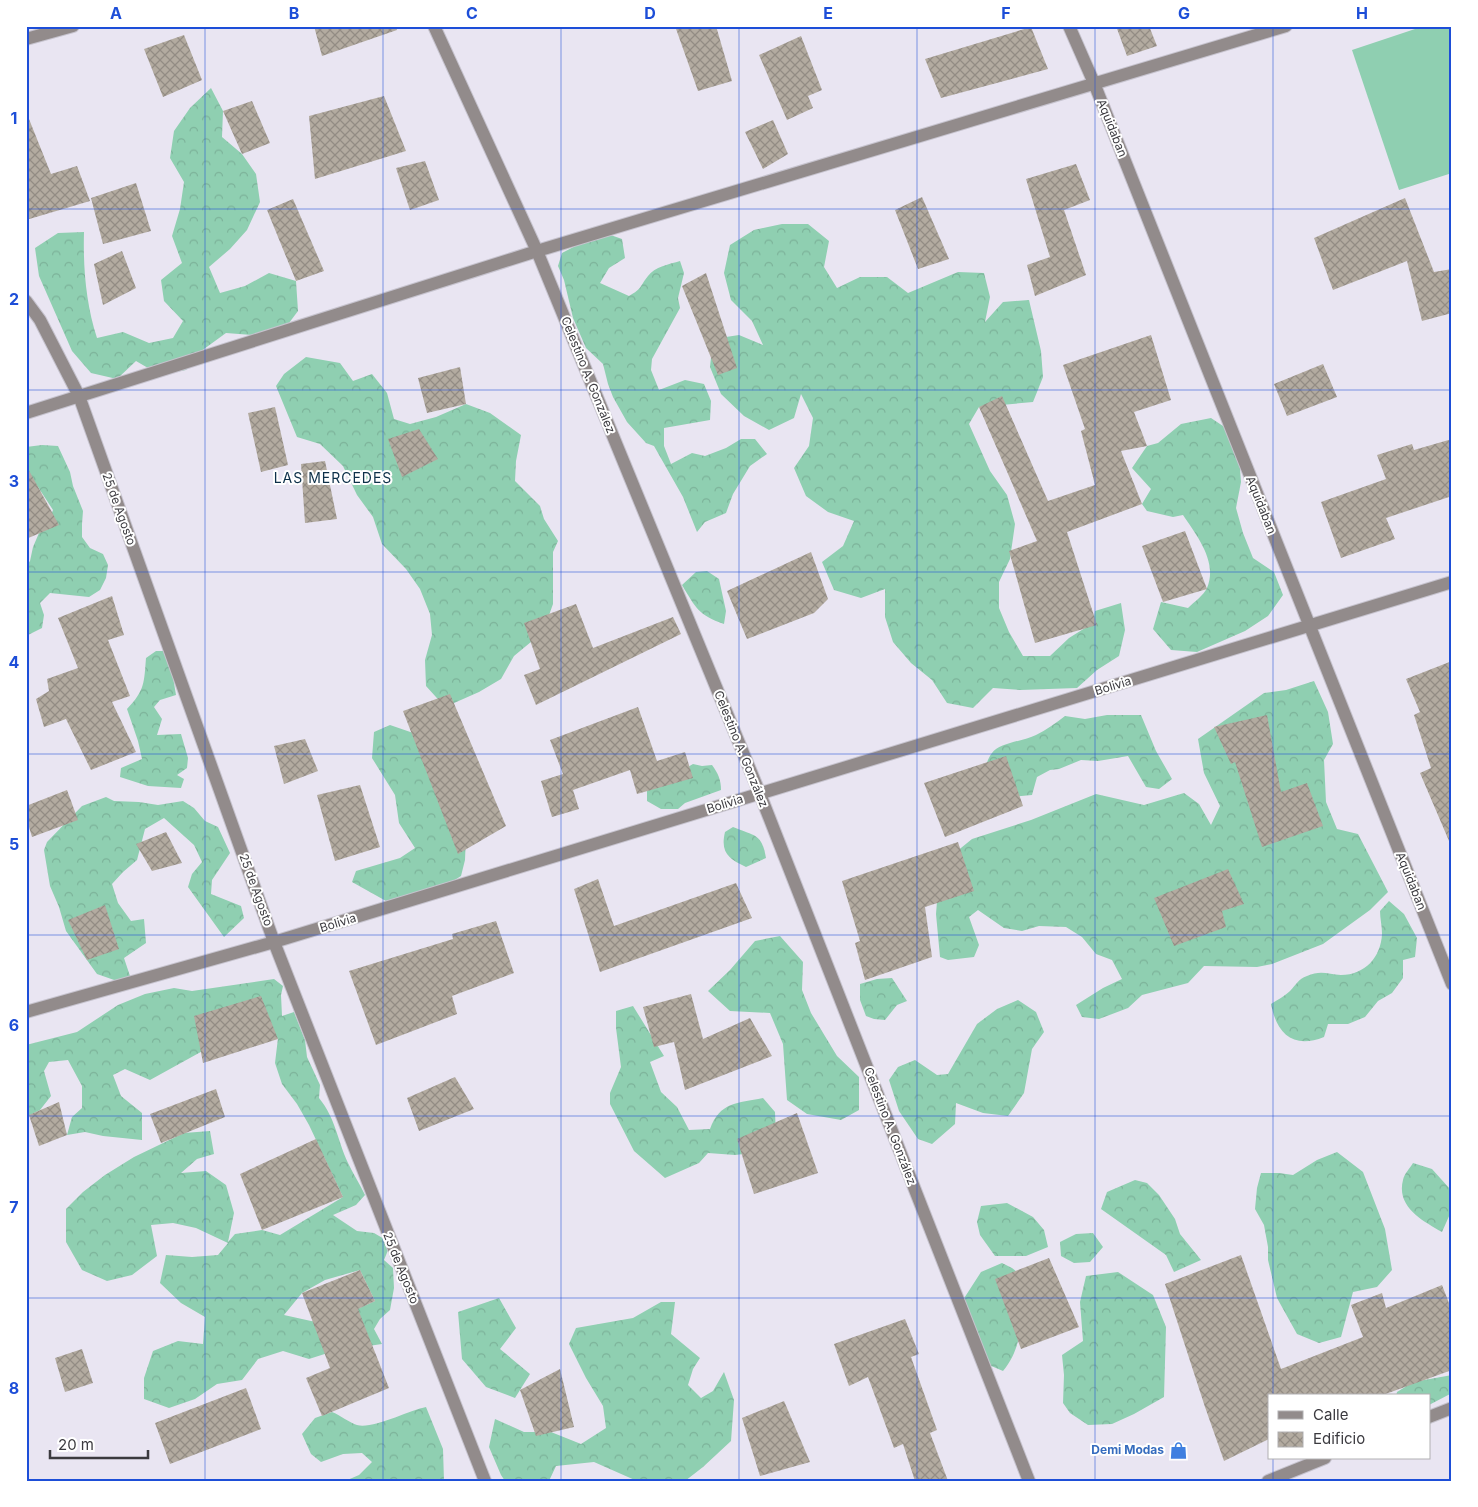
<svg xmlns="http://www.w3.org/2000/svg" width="1478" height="1507" viewBox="0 0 1478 1507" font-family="Inter,sans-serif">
  <defs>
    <pattern id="forest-crowns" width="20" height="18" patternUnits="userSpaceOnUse" patternTransform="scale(1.25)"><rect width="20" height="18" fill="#8fcfb1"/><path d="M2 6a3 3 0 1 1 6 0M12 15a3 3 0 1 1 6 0" fill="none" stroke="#7cb299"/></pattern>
    <pattern id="building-cross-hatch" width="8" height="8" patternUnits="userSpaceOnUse" patternTransform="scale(1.25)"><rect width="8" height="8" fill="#b3aba0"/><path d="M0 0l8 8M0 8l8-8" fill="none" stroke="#938c84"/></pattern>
  </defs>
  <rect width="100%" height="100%" fill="#e9e5f2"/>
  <path fill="url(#forest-crowns)" fill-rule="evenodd" d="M211 88 223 111 222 137 242 154 256 174 260 202 247 230 230 249 209 267 220 293 245 286 269 273 296 281 298 311 283 331 252 335 226 333 204 349 186 370 160 375 136 361 117 379 91 373 72 351 39 276 35 248 58 233 84 232C83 268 86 304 97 338L123 332 149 343 173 338 183 321 164 301 161 280 182 263 172 236 180 209 184 182 170 158 174 131 190 108Z
    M782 224H808L829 241 824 267 837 288 860 277H887L908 293 958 272 984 273 990 297 985 322 1003 302 1029 300 1041 351 1043 377 1033 402 979 407 969 424 990 471 1007 495 1015 524 1010 559 999 582V608L1009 632 1023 656H1050L1069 638 1093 623 1095 611 1121 603 1125 630 1119 656 1097 670 1077 688 1020 690 993 688 973 708 947 703 932 680 911 663 893 642 885 617V589L861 598 834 590 822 562 843 546 854 521 828 512 806 496 794 468 809 446 813 418 801 394 794 418 769 430 744 416 721 394 710 367 713 339 739 335 763 345 752 321 731 300 724 273 730 245 754 230Z
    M602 232 622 239 625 258 609 268 600 283 629 296C643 288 639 287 648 276 654 267 670 264 680 261L684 273 678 298 680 308 652 359 651 370 659 390 685 380 704 384 711 401 710 420 664 428V446L671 464 692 453 705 456 726 448 741 439H755L767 454 750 466 733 494 726 513 705 522 697 532 683 497 654 446 646 443 627 422 613 397 608 384 603 364 586 348 573 318 564 280 558 266 562 253Z
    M306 357 340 363 353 381 372 374 387 393 394 419 410 424 436 417 466 404 490 413 521 435 516 461 515 481 540 506 544 519 558 541 553 552V604L543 632 514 656 501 679 479 692 445 707 426 686 425 660 432 635 430 614 420 589 406 569 382 544 373 517 357 495 343 466 320 444 297 437 276 386 284 374Z
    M1211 418 1232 432 1239 456 1241 482 1236 508 1243 533 1253 558 1274 572 1283 595 1268 616 1245 631 1197 652 1171 650 1153 629 1161 602 1188 608C1194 602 1204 595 1207 588 1218 562 1197 536 1183 515L1173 517 1147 511 1142 504 1151 489 1132 468 1147 446 1158 443 1181 424Z
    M42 445 58 446 70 472 73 486 83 511 82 524V537L90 548 103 554 108 565 106 578 100 590 89 597 50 593 40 603 44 615 42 628 26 636V566L30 561 33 547 39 533 48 523 53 510 38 487 26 486V447Z
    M707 571 719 579 726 611 724 624C698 615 696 608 682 585L696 572Z
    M156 651H165L173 677 176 695 160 700 154 707 162 719 157 735 181 734 188 758 187 768 177 775 184 779 181 788 148 786 120 777 121 768 142 759 138 741 127 709C145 690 144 683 146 658Z
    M1314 681 1328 712 1333 744 1324 760 1326 802 1337 829 1358 834 1388 892 1370 910 1323 944 1272 964 1257 967 1204 966 1188 983 1142 995 1128 1008 1099 1019 1082 1017 1076 1005 1103 988 1122 979 1112 960 1096 954 1082 937 1066 927 1039 926 1022 931 1004 928 978 910 969 917 979 945 974 957 948 960 940 957 936 914 940 865 972 839 1031 820 1096 794 1144 805 1184 793 1199 804 1211 825 1220 806 1204 773 1198 739 1264 693 1286 690Z
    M1107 715H1141L1156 751 1172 779 1159 789 1146 787 1128 756 1098 761 1081 760 1059 769 1050 770 1037 777 1032 795 1010 797 985 767C987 763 989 756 992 753 999 743 1024 741 1036 735 1046 730 1056 723 1065 716L1085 719Z
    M390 725 422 736 466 835 465 860 461 876 433 894 386 901 352 882 356 871 400 858 415 848 399 823 395 795 372 758 374 732Z
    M693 764 702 766 712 765C718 773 721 780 721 790L685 803 678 809H661L647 801V791Z
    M106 797 114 801 139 802 158 805 183 801 194 808 205 821 218 827 230 853 212 880 211 894 241 906 244 918 224 937 188 887 192 874 202 862 194 845 164 818 145 829 137 860 123 872 112 884 118 903 131 921 144 919 146 943 124 958 132 982 117 981 97 974 66 931 59 907 50 886 44 850 47 842 82 806Z
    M733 827C754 836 762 833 766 858L746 867C729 859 720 853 725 832Z
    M1389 901 1404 914 1417 938 1415 957 1403 960V978L1392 993 1378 1001 1365 1017 1348 1024H1328L1324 1037C1294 1049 1277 1035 1271 1004 1277 1000 1285 996 1290 991 1296 985 1298 979 1307 976 1320 970 1328 974 1341 975 1365 975 1381 957 1382 934 1382 926 1380 918 1380 911Z
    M780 936 803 962 802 990 811 1013 837 1056 859 1077V1110L841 1120 807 1114 787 1100 783 1044 770 1013 730 1011 708 991 730 970 755 941Z
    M892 978 907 1001 897 1005 885 1020 874 1019 866 1016 860 1000V984L877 979Z
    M274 979 283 986 281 995 282 1016 294 1012 305 1040 307 1057 320 1085 319 1098C336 1119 337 1139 348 1163 353 1174 360 1184 365 1195L356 1205 333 1215 357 1231 374 1233 391 1243 384 1260 393 1268 394 1288 390 1310 380 1319 374 1329 382 1344 334 1351 309 1359 283 1351 258 1359 242 1380 217 1384 195 1399 169 1408 144 1399V1378L153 1351 178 1341 203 1344 205 1317 181 1303 160 1283 166 1255 192 1257 218 1255 228 1243 196 1228 173 1223 151 1225 157 1256 132 1275 107 1281 82 1270 66 1242V1209L83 1192 105 1175 134 1157 184 1133 210 1131 214 1154 197 1159 181 1173 206 1171 226 1185 234 1213 228 1242 235 1234 262 1230 280 1235 343 1197 309 1125 297 1104 282 1084 275 1063 278 1038 208 1048 150 1080 125 1069 113 1075 121 1096 142 1113V1140L103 1136 85 1132 67 1135 72 1117 82 1108V1086L68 1060 49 1062 44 1071 51 1096 40 1110 26 1117V1045L77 1032 118 1005 145 994 174 988 192 991ZM360 1270 375 1301 340 1317 337 1325 311 1321 284 1315 302 1293 325 1280Z
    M1018 1000 1036 1012 1044 1032 1032 1049 1024 1093 1008 1116 983 1113 956 1103 955 1124 932 1144 918 1139 899 1111 889 1080 898 1067 915 1060 937 1075 948 1074 977 1024 997 1009Z
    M633 1006 664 1056 650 1062 661 1092 677 1107 689 1130 710 1129C720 1102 737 1103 763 1098L775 1112 776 1137 761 1152 735 1155 708 1153 699 1163 665 1178 634 1151 610 1104V1093L621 1067 616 1028V1011Z
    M1337 1152 1363 1172 1385 1229 1392 1270 1377 1287 1353 1292 1341 1337 1319 1343 1297 1334 1277 1298 1268 1260V1247L1264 1225 1255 1209 1257 1188 1261 1173H1279L1293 1175 1317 1160Z
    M1413 1163 1432 1169 1450 1189V1214L1442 1232C1423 1221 1396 1207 1403 1180 1404 1174 1410 1168 1413 1163Z
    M1135 1180 1147 1183 1159 1195 1175 1219 1180 1234 1201 1260 1174 1272 1166 1255 1101 1209 1107 1192Z
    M1007 1203 1033 1217 1044 1230 1048 1247 1026 1256H995L980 1235 977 1222 981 1206Z
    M1093 1233 1103 1247 1090 1262 1074 1263 1061 1256 1060 1242 1076 1234Z
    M1002 1263 1012 1268 1026 1279C1023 1310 1024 1346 1003 1371L982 1362 973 1350 960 1320 961 1303 981 1272Z
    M1118 1272 1153 1295 1166 1327 1164 1397 1134 1414 1112 1424 1088 1425 1070 1413 1063 1403 1064 1375 1062 1355 1083 1341 1080 1302 1086 1276Z
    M499 1298 516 1328 500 1349 530 1374 515 1398 486 1387 462 1359 458 1312Z
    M661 1302H675L671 1334 700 1358 693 1369 688 1385 701 1398 713 1391 724 1372 734 1400 731 1441 703 1467 685 1481H637L594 1462 556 1466 549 1481H505L501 1475 489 1447 495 1419 524 1432H551L581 1444 606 1428 603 1406 586 1378 569 1344 576 1328 633 1318Z
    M1452 1375V1393L1429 1405V1396H1396L1397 1392 1413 1382Z
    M426 1407 443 1449 444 1481H345L359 1475 372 1462 362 1453 343 1454 321 1462 311 1454 302 1434 315 1418 332 1412C340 1415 350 1423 357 1425 371 1430 410 1410 426 1407Z"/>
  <path fill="#8fcfb1" d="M1424 26H1452V173L1399 190 1352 50Z"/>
  <path fill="url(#building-cross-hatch)" d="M314 26H396L397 30 322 56Z
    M675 26H716L732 81 698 91Z
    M1116 26H1149L1157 46 1127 56Z
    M1031 27 1048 69 941 98 925 59Z
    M184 35 202 80 163 97 144 49Z
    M801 36 822 90 808 96 813 108 787 120 759 55Z
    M384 96 406 151 315 179 309 116Z
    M252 101 270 143 242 154 223 111Z
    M27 114 51 174 77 166 90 201 26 220Z
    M773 120 788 154 763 169 745 132Z
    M425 161 439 200 410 210 396 168Z
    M1076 164 1090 200 1064 210 1086 275 1035 296 1027 265 1050 257 1026 179Z
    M136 183 151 231 103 244 91 198Z
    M922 197 949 259 918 269 895 210Z
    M1405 198 1434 272 1452 269V313L1422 321 1407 261 1333 290 1314 238Z
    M293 199 324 271 296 281 267 210Z
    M122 251 136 288 103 305 94 264Z
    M706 273 737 368 718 375 682 286Z
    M1151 335 1171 400 1134 412 1147 446 1121 451 1142 504 1067 532 1097 625 1035 643 1009 551 1037 541 979 407 1002 396 1048 501 1095 485 1081 431 1085 429 1063 365Z
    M1323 364 1337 397 1287 416 1274 384Z
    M460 367 466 404 427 413 418 378Z
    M275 407 288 465 261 472 248 413Z
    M419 429 438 459 402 477 388 439Z
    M1452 439V496L1386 518 1395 539 1341 558 1321 502 1386 479 1377 455 1412 444 1414 450Z
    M325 461 337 519 305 523 301 464Z
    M26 465 59 525 26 539Z
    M1185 531 1207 589 1163 602 1142 546Z
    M811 552 828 599 814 613 747 639 727 591Z
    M112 596 124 635 108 640 130 696 112 702 136 752 91 770 66 719 44 727 36 699 49 691 47 679 78 668 58 618Z
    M576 604 593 648 673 617 681 634 536 705 524 675 540 669 524 623Z
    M1452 661V848L1420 773 1431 768 1414 715 1420 712 1406 679Z
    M450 694 506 826 458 854 403 711Z
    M638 707 657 761 685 752 693 778 637 794 630 770 573 790 579 809 552 817 541 781 563 774 550 740Z
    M1267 715 1281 792 1307 783 1323 826 1262 847 1235 762 1231 764 1214 727Z
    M305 739 318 771 284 784 274 746Z
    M1006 756 1023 806 945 837 924 783Z
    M360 785 380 847 335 861 317 795Z
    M67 790 78 820 32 837 26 817V806Z
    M166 832 182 863 152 871 136 844Z
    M958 842 974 891 925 907 932 957 865 980 855 943 860 941 842 881Z
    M1228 869 1244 904 1222 911 1226 927 1174 946 1154 898Z
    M598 879 614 926 736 883 752 918 600 972 574 889Z
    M105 905 119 949 87 960 68 920Z
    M496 921 514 973 452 996 457 1014 376 1045 349 971 453 939 452 934Z
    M691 994 703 1039 750 1018 772 1056 685 1090 674 1042 654 1047 643 1007Z
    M261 996 278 1039 203 1063 194 1016Z
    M455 1077 474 1109 419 1131 407 1098Z
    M216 1089 225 1117 161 1143 150 1114Z
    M59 1102 67 1135 39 1146 29 1115Z
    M797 1113 818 1173 754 1194 737 1139Z
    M316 1139 343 1197 262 1230 240 1174Z
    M1241 1255 1281 1369 1363 1337 1351 1305 1382 1293 1386 1308 1442 1285 1452 1311V1370L1380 1396H1269V1439L1224 1461 1205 1407 1165 1284Z
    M1049 1258 1079 1327 1021 1349 995 1279Z
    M360 1270 375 1301 358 1309 389 1388 322 1416 306 1378 330 1368 302 1293Z
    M905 1319 919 1354 911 1357 937 1430 930 1433 948 1481H915L903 1444 894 1448 868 1377 849 1386 834 1344Z
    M82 1349 93 1383 65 1392 55 1358Z
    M560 1369 574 1427 536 1436 520 1390Z
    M246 1388 261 1429 170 1464 155 1423Z
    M784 1401 810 1462 760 1476 742 1418Z"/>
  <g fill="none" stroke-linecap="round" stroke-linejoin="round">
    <defs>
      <path id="minor" d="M434 26 537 251 760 794 1029 1481
        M1069 26 1094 83 1452 984
        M26 39 73 26
        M26 301 40 320 79 396 274 942 485 1481
        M26 413 537 251 1286 26
        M26 1012 274 942 1452 582
        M1429 1417 1452 1408
        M1268 1481 1325 1458"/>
    </defs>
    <use href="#minor" stroke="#c6c3ce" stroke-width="14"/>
    <use href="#minor" stroke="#928b8b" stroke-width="12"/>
  </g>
  <path fill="none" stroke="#1d4ed8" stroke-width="1" stroke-opacity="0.55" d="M205 26V1481M383 26V1481M561 26V1481M739 26V1481M917 26V1481M1095 26V1481M1273 26V1396M26 209H1452M26 390H1452M26 572H1452M26 754H1452M26 935H1452M26 1116H1452M26 1298H1452M1273 1458V1481"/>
  <defs>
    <symbol id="shop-bare" viewBox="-9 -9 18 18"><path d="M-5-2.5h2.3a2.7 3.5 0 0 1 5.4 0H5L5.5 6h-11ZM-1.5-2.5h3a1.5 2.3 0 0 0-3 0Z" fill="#3f7fe0" stroke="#fff" stroke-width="2.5" paint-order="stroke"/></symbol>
  </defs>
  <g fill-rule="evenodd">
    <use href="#shop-bare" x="1166" y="1438" width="25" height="25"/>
  </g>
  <g text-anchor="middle" stroke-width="4" stroke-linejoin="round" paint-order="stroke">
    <g font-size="12" fill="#3b3a3f" stroke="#fff">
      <text transform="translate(1112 128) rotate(68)" y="4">Aquidaban</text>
      <text transform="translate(588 375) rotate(68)" y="4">Celestino A. González</text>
      <text transform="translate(1261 505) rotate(68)" y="4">Aquidaban</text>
      <text transform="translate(119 509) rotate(70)" y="4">25 de Agosto</text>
      <text transform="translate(1113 686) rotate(-17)" y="4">Bolivia</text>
      <text transform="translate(741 749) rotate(68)" y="4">Celestino A. González</text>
      <text transform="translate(725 804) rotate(-17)" y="4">Bolivia</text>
      <text transform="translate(1411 881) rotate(68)" y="4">Aquidaban</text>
      <text transform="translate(256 890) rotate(70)" y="4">25 de Agosto</text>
      <text transform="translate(338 923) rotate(-17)" y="4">Bolivia</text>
      <text transform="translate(890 1126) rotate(69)" y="4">Celestino A. González</text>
      <text transform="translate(401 1268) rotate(68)" y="4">25 de Agosto</text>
    </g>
    <g font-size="12" font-weight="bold" fill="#366cbe" stroke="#fff" text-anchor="end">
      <text x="1164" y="1454">Demi Modas</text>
    </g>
    <g font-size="14" letter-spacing="1" fill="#0d3049" stroke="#fff">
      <text x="333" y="483">LAS MERCEDES</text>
    </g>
  </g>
  <rect width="1478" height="1507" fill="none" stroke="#ffffff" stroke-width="55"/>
  <rect x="1268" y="1394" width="162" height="65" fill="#ffffff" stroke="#b1b0b2"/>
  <rect x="1278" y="1411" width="25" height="8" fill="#928b8b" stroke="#b1b0b2"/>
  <text x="1313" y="1420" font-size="15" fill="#3b3a3f">Calle</text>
  <rect x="1278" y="1432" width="25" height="15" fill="url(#building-cross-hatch)" stroke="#b1b0b2"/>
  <text x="1313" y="1444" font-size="15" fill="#3b3a3f">Edificio</text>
  <path d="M50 1450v8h98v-8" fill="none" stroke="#3b3a3f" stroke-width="2.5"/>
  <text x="58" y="1450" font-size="15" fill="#3b3a3f" stroke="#ffffff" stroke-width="4" paint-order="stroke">20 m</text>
  <rect x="28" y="28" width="1422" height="1452" fill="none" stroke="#1d4ed8" stroke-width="2"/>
  <g font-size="16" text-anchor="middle" font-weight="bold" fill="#1d4ed8">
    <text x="116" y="19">A</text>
    <text x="294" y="19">B</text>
    <text x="472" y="19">C</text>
    <text x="650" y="19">D</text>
    <text x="828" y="19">E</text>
    <text x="1006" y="19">F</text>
    <text x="1184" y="19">G</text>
    <text x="1362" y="19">H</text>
    <text x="14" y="124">1</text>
    <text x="14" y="305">2</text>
    <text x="14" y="487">3</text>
    <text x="14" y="668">4</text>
    <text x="14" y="850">5</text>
    <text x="14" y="1031">6</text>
    <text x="14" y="1213">7</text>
    <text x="14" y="1394">8</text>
  </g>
</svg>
